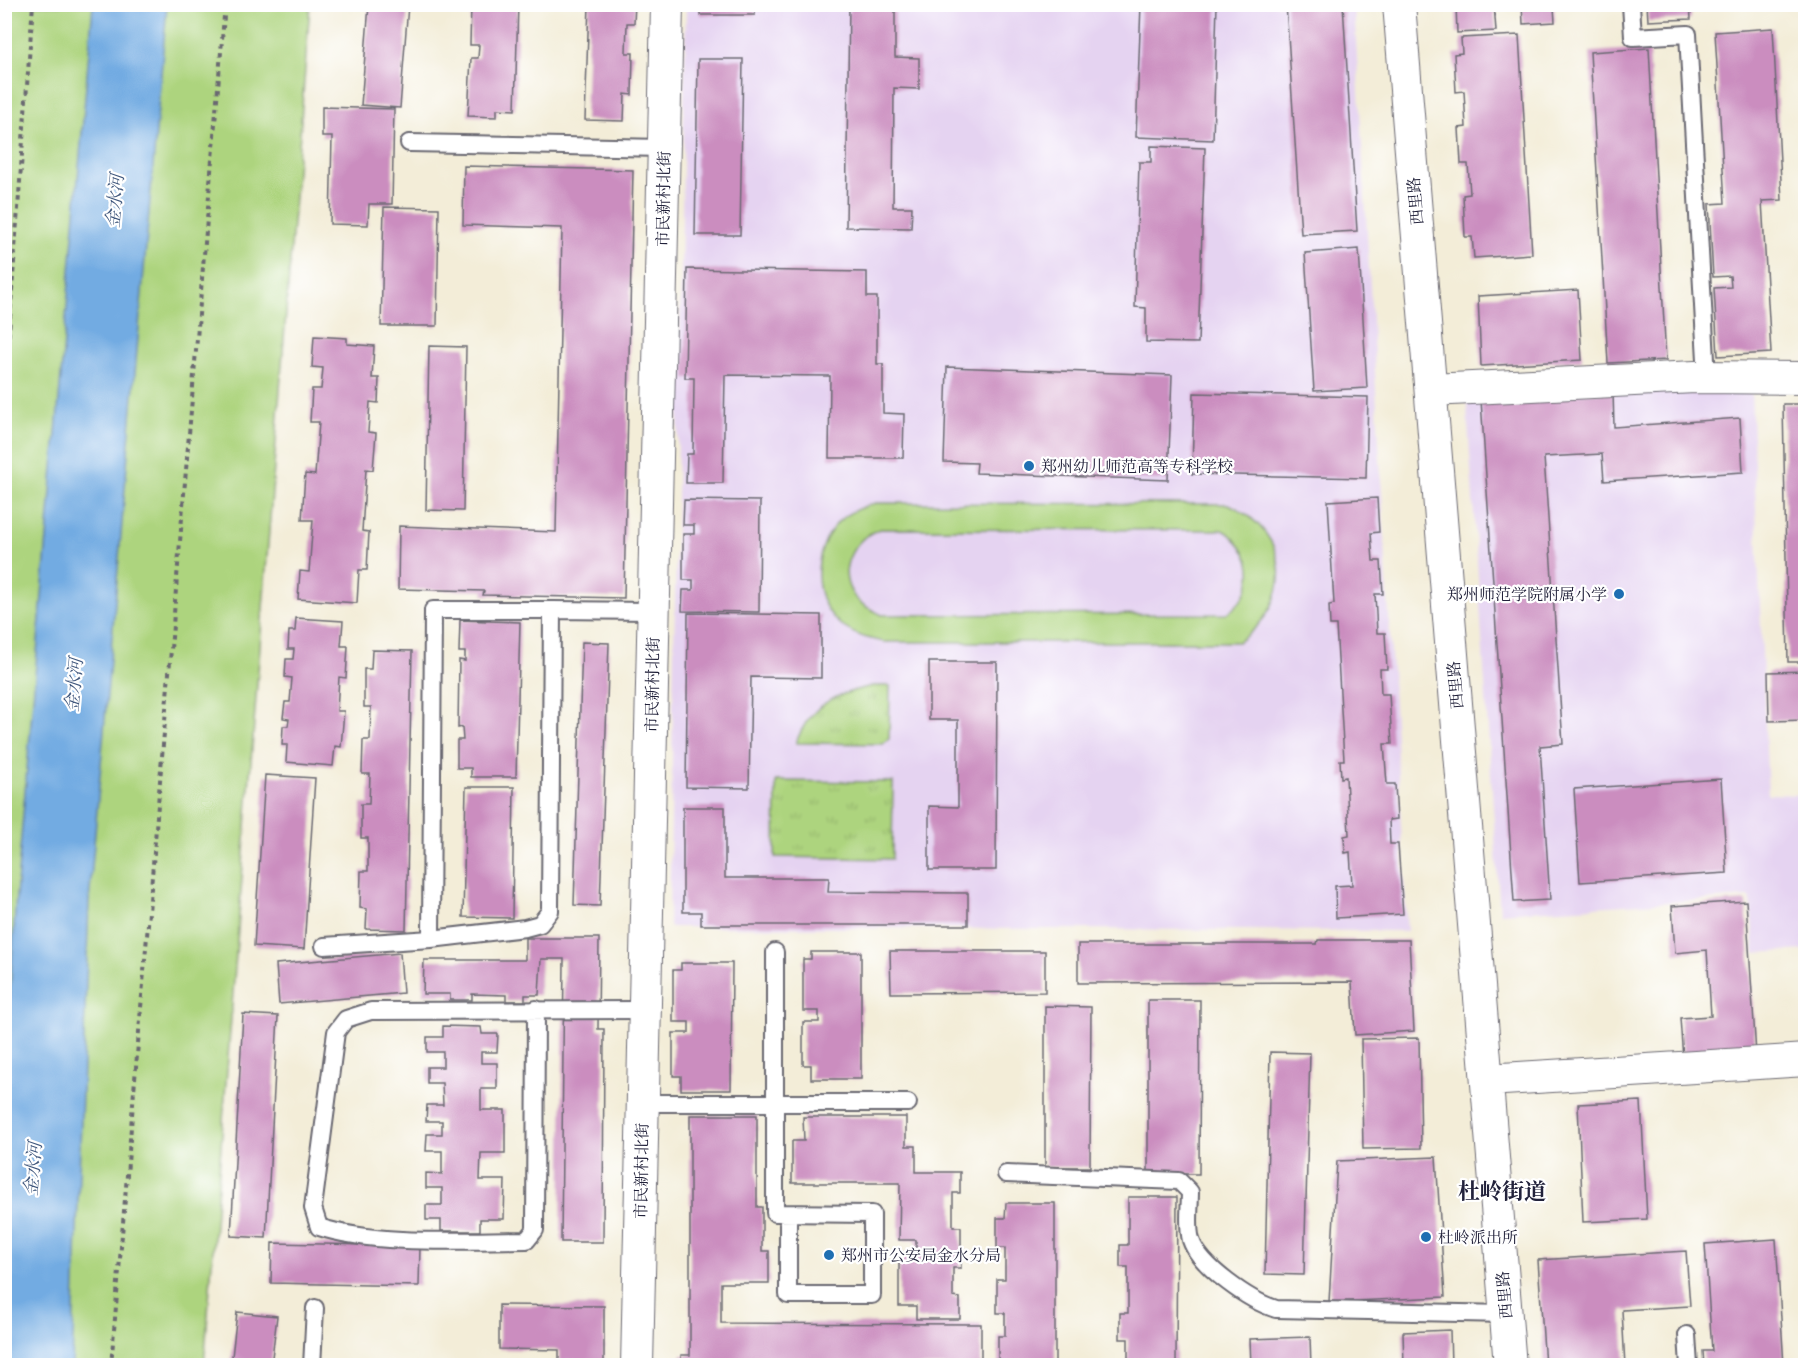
<svg xmlns="http://www.w3.org/2000/svg" width="1810" height="1370" viewBox="0 0 1810 1370" font-family="'IM FELL English','Noto Serif SC',serif">
  <defs>
    <pattern id="grass-tufts" width="24" height="20" patternUnits="userSpaceOnUse" patternTransform="scale(1.5)"><rect width="24" height="20" fill="#add47e"/><path d="M3 7l-1-3M5 7V3M7 7l1-3M15 17l-1-3M17 17v-4M19 17l1-3" fill="none" stroke="#95b66e"/></pattern>
  </defs>
  <rect width="100%" height="100%" fill="#fff"/>
  <filter id="ink" filterUnits="userSpaceOnUse"><feTurbulence type="fractalNoise" baseFrequency=".0167" numOctaves="2"/><feDisplacementMap in="SourceGraphic" scale="12" xChannelSelector="R" yChannelSelector="G"/><feConvolveMatrix kernelMatrix="1 2 1 2 8 2 1 2 1" color-interpolation-filters="sRGB"/></filter>
  <filter id="wash" filterUnits="userSpaceOnUse"><feTurbulence type="fractalNoise" baseFrequency=".008" numOctaves="4" result="noise"/><feDisplacementMap in="SourceGraphic" scale="24" xChannelSelector="R" yChannelSelector="G"/><feGaussianBlur stdDeviation="1.35" result="paint"/><feColorMatrix in="noise" values="0 0 0 0 0 0 0 0 0 0 0 0 0 0 0 0 0 1.4 0 .05"/><feComposite in="paint" operator="in"/></filter>
  <g filter="url(#wash)">
    <rect width="100%" height="100%" fill="#f3edd8"/>
    <path fill="#e5d3f1" d="M686 5H1354L1407 931 669 927Z
      M1751 391 1768 794 1805 795V950L1755 953 1750 897 1500 913 1466 393Z"/>
    <path fill="url(#grass-tufts)" stroke="#687b5c" stroke-width="1.5" d="M873 686H890L889 739 883 744 796 743C810 704 835 694 873 686Z
      M776 781 893 782 892 859 775 857Z"/>
    <path fill="#add47e" stroke="#687b5c" stroke-width="1.5" fill-rule="evenodd" d="M5 5H310L204 1365 5 1366Z
      M876 503 1229 504C1292 534 1297 603 1238 642H884C869 639 857 636 845 628 809 603 811 550 839 521 849 511 863 507 876 503ZM880 529 1223 530C1230 533 1235 539 1240 546 1259 569 1250 598 1226 614L882 615C871 609 858 604 852 593 837 568 854 538 880 529Z"/>
    <path fill="#72abe2" stroke="#4a668e" stroke-width="1.5" d="M93 5H167L89 902 72 1365H5V1069L16 896Z"/>
    <g id="blocks">
      <path fill="#cb8dbf" d="M471 4H518L515 110 497 109V117L468 116 471 58H478L479 45H470Z
        M589 4H635L634 23H627L626 53H633L632 95 625 94 624 121 585 120Z
        M700 4H755V15H700Z
        M849 4H895V57L919 58V89L894 88 893 207H912L911 228 846 227Z
        M1141 4H1217L1213 140 1136 137Z
        M1286 4H1343L1357 231 1301 234Z
        M1456 4H1494L1496 31 1457 33Z
        M1522 4H1561V6L1554 7 1555 22 1523 24Z
        M1647 4H1690L1691 19 1648 21Z
        M369 5H408L400 108 361 105Z
        M1773 28 1782 200 1762 201 1771 353 1718 356 1714 288 1731 287 1730 276 1713 277 1709 204 1725 203 1715 32Z
        M1519 35 1532 254 1474 258 1472 237H1465L1463 195 1470 194 1468 164H1461L1459 128 1466 127 1464 91 1456 92 1454 54 1462 53 1461 38Z
        M1649 48 1666 360 1608 363 1590 52Z
        M698 59H743L740 235H695Z
        M322 107 394 109 392 204H369L368 225 330 224 332 137H322Z
        M1151 146 1205 148 1198 343 1146 342V308L1135 307 1139 162H1151Z
        M464 166 633 170 624 598 483 595 484 591 398 589 399 526 556 532 562 228 463 225Z
        M384 207 439 208 437 326H381Z
        M1359 249 1367 388 1314 391 1305 253Z
        M687 269 867 272V297H877V364H883V413L904 414 903 458H829L830 376 725 375 723 483H686L687 454H693L694 378H685Z
        M1578 290 1582 360 1481 366 1478 296Z
        M314 336 347 338V344L374 346 372 378H379L378 403 370 402 368 432 376 433 373 470 366 469 362 531 369 532 367 570H359L357 603 298 599 300 571 309 572 313 520H302L305 474 315 475 319 422H310L312 389H321L323 368 312 367Z
        M429 346 466 347 463 511 426 510Z
        M947 367 1172 375 1168 480 976 473 977 463 944 462Z
        M1613 392 1614 427 1740 418 1743 472 1604 481 1602 454 1544 457 1563 744 1540 746 1550 900 1514 902 1481 400Z
        M1194 393 1368 397 1366 478 1192 474Z
        M1783 404H1806V662H1788Z
        M1377 498 1379 532 1371 533 1373 561H1381L1383 594H1375L1377 633H1385L1387 669H1380L1381 694H1389L1392 744H1384L1387 784H1395L1397 819 1389 820 1390 844H1398L1403 914 1336 918 1335 886 1352 885 1350 852 1345 853 1344 836 1349 835 1346 777 1341 778 1340 760H1344L1336 625H1330L1329 605 1334 604 1328 501Z
        M684 500 760 501 759 612 682 611 683 590H693V580H683V534H694V525H683Z
        M688 613 821 615V678L751 677 749 788 686 787Z
        M296 618 343 621 341 646H348L346 678 339 677 337 711H344L341 747 335 746 333 766 286 762 287 745H282L283 726H288L289 719 283 718 285 702H290L292 678 285 677 286 659H293L294 649H288L289 631H295Z
        M460 620 520 622 516 777H471V768H457V740H463L462 727 458 728 459 660 465 661V652H459Z
        M582 642 609 643 600 906 574 905Z
        M372 650 412 651 406 930 366 929 367 909 360 908 361 871H368V838H361V804H369L370 774H362L363 740H370L371 707H364V669H371Z
        M929 662H997L996 870H929V806L958 807V720H929Z
        M1806 671V720L1769 721 1768 672Z
        M265 775 315 778 304 949 254 946Z
        M1721 779 1727 873 1580 882 1574 789Z
        M466 787H514L512 918 463 917Z
        M683 807H725V878H829L828 892 968 893V925H701V912H683Z
        M1746 901 1756 1054 1683 1059 1680 1018 1711 1016 1707 950 1675 953 1672 906Z
        M525 938H599L598 1029H604L603 1242H561L564 959H541L539 995H525V1001H506V995L472 994V1000H450V994H423L424 960H525Z
        M1318 940H1409L1414 1031 1355 1035 1352 982 1078 983V944H1317Z
        M890 951H1045V992L891 993Z
        M811 952H861V1079H811V1065H803V1022H819V1011H803V959H811Z
        M400 953 403 993 279 1004 276 964Z
        M681 963H732L731 1090H681V1076H673V1033H689V1022H673V970H681Z
        M1148 1000H1200L1199 1174H1148Z
        M1045 1006 1091 1007 1090 1167H1045Z
        M243 1014 278 1016 266 1238 231 1236Z
        M443 1026 481 1027 482 1034H498L497 1052H481V1063H497V1089H481V1110H505V1153H481L480 1180H505L504 1219H480V1231H441V1220H426V1205H442V1188H426V1173L442 1174V1151H426L427 1134H442V1121H426L427 1105H443L442 1083H427V1067H443V1052H427V1037H443Z
        M1419 1038 1421 1148 1363 1149 1361 1039Z
        M1270 1052 1310 1053 1304 1275 1265 1274Z
        M1641 1101 1647 1219 1583 1222 1578 1104Z
        M690 1115H757V1207H762V1251H769V1283H721V1323L981 1324V1366H681V1355H690Z
        M803 1117H906V1146H916V1172H960V1193H953V1227H961V1268H953V1297L960 1298V1319H916V1306H899V1254H916V1240H899L900 1183H792V1141H804Z
        M1436 1157 1445 1297 1329 1302 1337 1161Z
        M1128 1197H1177L1176 1366H1128V1339H1120V1313H1128V1267H1120V1245H1128Z
        M1006 1203H1055V1366H998V1336H1005V1313H997V1279H1005V1248H997V1218H1005Z
        M1776 1239 1784 1366H1704L1703 1351H1712L1705 1244Z
        M272 1243 420 1246 419 1286 271 1283Z
        M1686 1251 1690 1306 1622 1310 1625 1366H1545L1538 1260Z
        M499 1305 604 1306V1366H559V1350L499 1349Z
        M237 1312 277 1316 271 1366H231Z
        M1450 1330 1451 1366H1404L1403 1332Z
        M1310 1337 1311 1366H1251L1250 1339Z"/>
    </g>
  </g>
  <g filter="url(#ink)">
    <use href="#blocks" fill-opacity="0" stroke="#6b6972" stroke-width="1.5"/>
    <g fill="none" stroke-linecap="round" stroke-linejoin="round">
      <defs>
        <path id="lane" d="M1631 4 1633 37 1688 34 1707 378
          M409 143 664 148
          M431 939 433 610H552
          M324 946 431 939 525 928 540 924 550 911 552 610 653 611
          M775 952V1213L872 1214V1295H788V1214
          M536 1009 535 1230 527 1240C466 1240 377 1246 319 1227L313 1208 336 1032 346 1019 371 1011 644 1010
          M642 1103H908
          M1006 1174 1179 1181 1190 1192C1190 1207 1187 1226 1191 1240 1200 1267 1250 1301 1276 1309L1506 1314
          M1687 1335 1689 1366
          M312 1366 315 1308"/>
        <path id="street" d="M1399 4 1510 1366
          M1431 390 1695 377 1806 378
          M1487 1080 1806 1060
          M637 1366 667 4"/>
      </defs>
      <use href="#lane" stroke="#6b6972" stroke-width="20"/>
      <use href="#street" stroke="#6b6972" stroke-width="34"/>
      <path stroke="#6b6972" stroke-width="4" stroke-dasharray="4.5 4.5" stroke-linecap="butt" d="M4 399 33 4
        M111 1366 225 4"/>
      <use href="#lane" stroke="#fff" stroke-width="16"/>
      <use href="#street" stroke="#fff" stroke-width="32"/>
    </g>
  </g>
  <g fill="#1f6fb2" stroke="#fff" stroke-width="2">
    <circle cx="1029" cy="466" r="6"/>
    <circle cx="1619" cy="594" r="6"/>
    <circle cx="1426" cy="1237" r="6"/>
    <circle cx="829" cy="1255" r="6"/>
  </g>
  <g text-anchor="middle" stroke-width="4.5" stroke-linejoin="round" paint-order="stroke">
    <g font-size="16" fill="#22223b" stroke="#fff">
      <text transform="translate(663 199) rotate(-89)" y="6">市民新村北街</text>
      <text transform="translate(1415 201) rotate(-95)" y="6">西里路</text>
      <text transform="translate(652 685) rotate(-89)" y="6">市民新村北街</text>
      <text transform="translate(1455 685) rotate(-95)" y="6">西里路</text>
      <text transform="translate(641 1171) rotate(-89)" y="6">市民新村北街</text>
      <text transform="translate(1504 1295) rotate(-95)" y="6">西里路</text>
    </g>
    <g font-size="16" fill="#22223b" stroke="#fff" text-anchor="start">
      <text x="1041" y="472">郑州幼儿师范高等专科学校</text>
      <text x="1607" y="600" text-anchor="end">郑州师范学院附属小学</text>
      <text x="1438" y="1243">杜岭派出所</text>
      <text x="841" y="1261">郑州市公安局金水分局</text>
    </g>
    <g font-size="18" font-style="italic" fill="#42597e" stroke="#fff">
      <text transform="translate(115 201) rotate(-85)" y="6">金水河</text>
      <text transform="translate(74 685) rotate(-85)" y="6">金水河</text>
      <text transform="translate(33 1169) rotate(-85)" y="6">金水河</text>
    </g>
    <g font-size="22" font-weight="bold" fill="#22223b" stroke="#fff">
      <text x="1502" y="1199">杜岭街道</text>
    </g>
  </g>
  <rect width="1810" height="1370" fill="none" stroke="#fff" stroke-width="24"/>
</svg>
